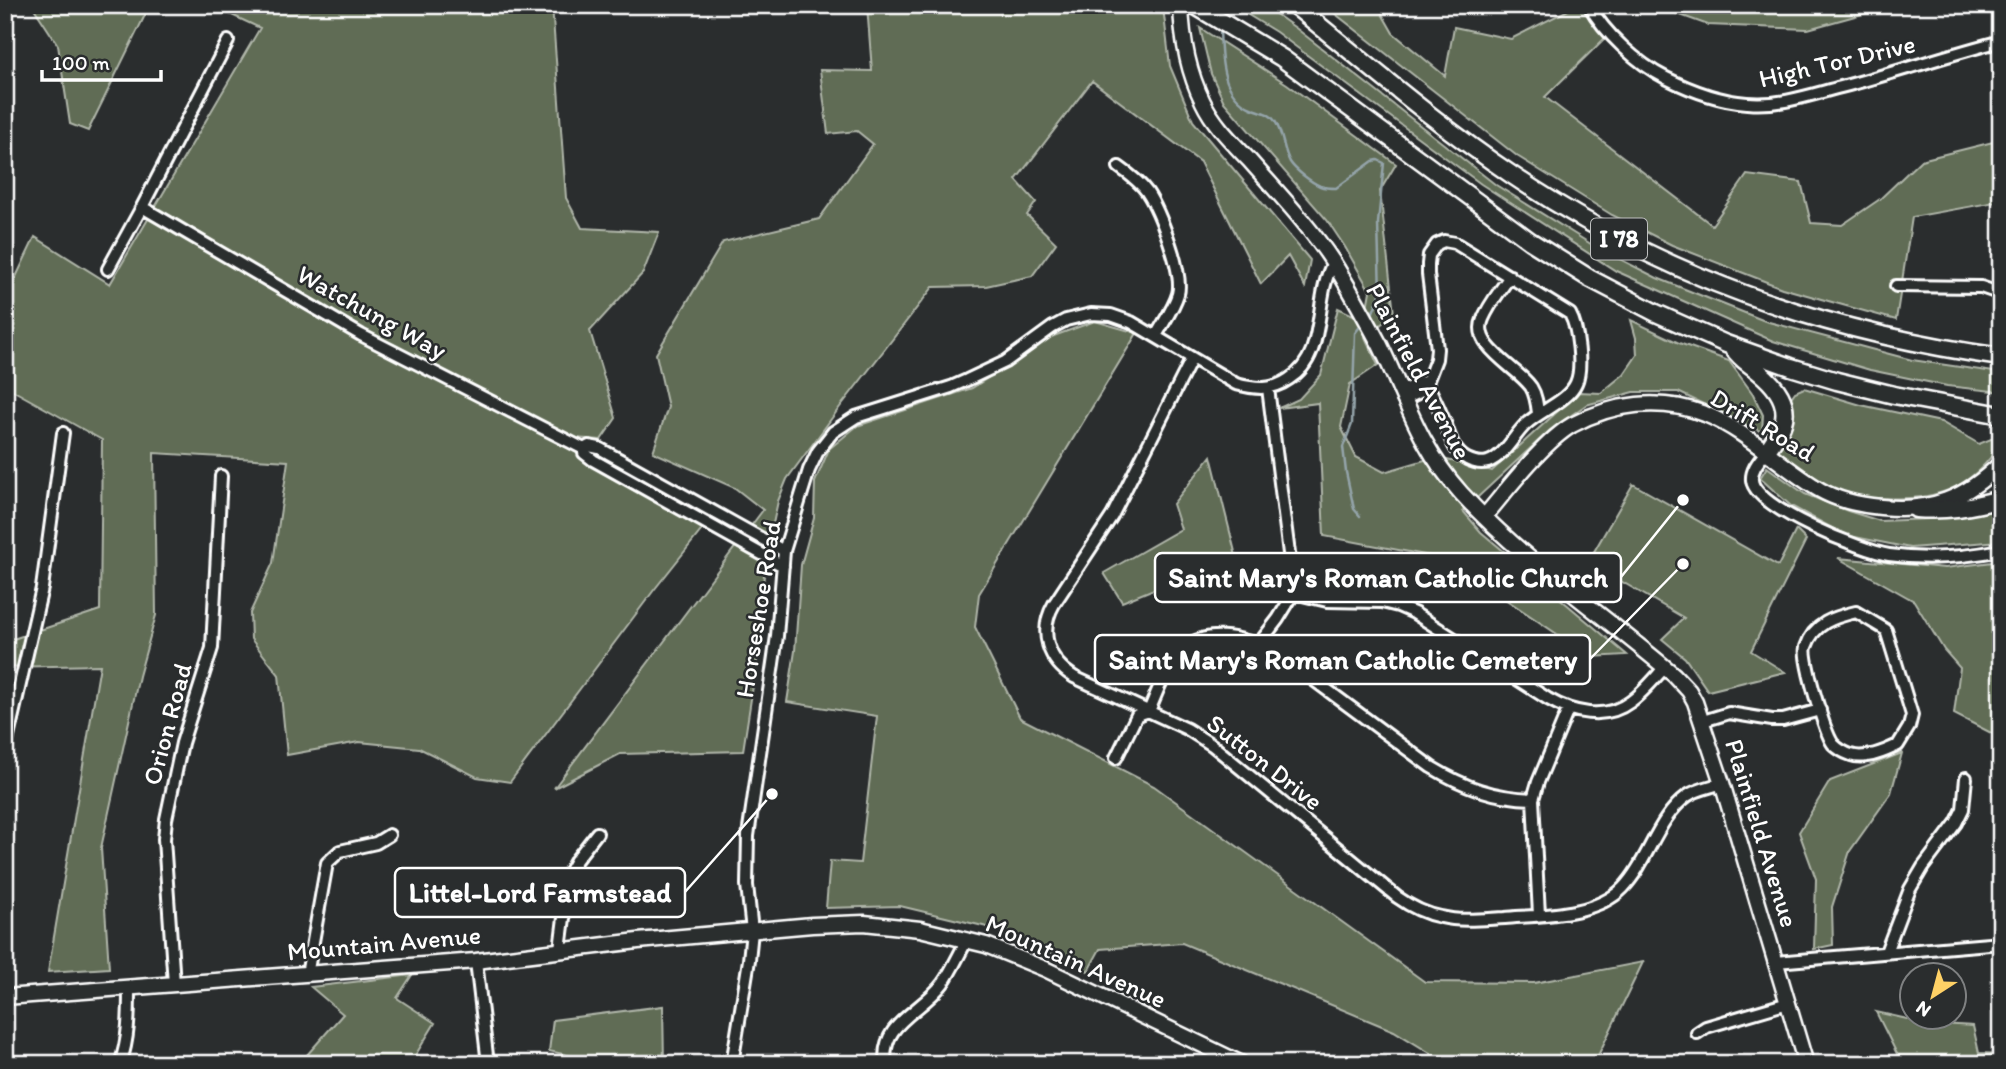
<svg xmlns="http://www.w3.org/2000/svg" width="2006" height="1069" viewBox="0 0 2006 1069" font-family="Itim,sans-serif">
  <rect width="100%" height="100%" fill="#2a2d2e"/>
  <filter id="ink" filterUnits="userSpaceOnUse"><feTurbulence type="fractalNoise" baseFrequency=".0143" numOctaves="2"/><feDisplacementMap in="SourceGraphic" scale="14" xChannelSelector="R" yChannelSelector="G"/><feConvolveMatrix kernelMatrix="1 2 1 2 8 2 1 2 1" color-interpolation-filters="sRGB"/></filter>
  <g filter="url(#ink)">
    <path fill="#606c54" stroke="#b0b6aa" stroke-width="2" d="M32 5H150L88 131 70 124 58 45Z
      M210 5H552L566 198 582 228 659 232 643 273 590 331 616 418 601 440 548 436 704 527 654 590 510 782 477 777 419 748 359 742 287 755 279 675 251 639 250 613 273 563 288 461 154 453 156 615 139 676 101 848 109 968 48 972 100 665 5 667V632L13 639 100 610 102 440 5 386V300L35 237 110 284 260 28Z
      M867 5H1159L1163 7 1170 66 1193 121 1310 260 1305 287 1288 256 1261 284 1200 162 1092 81 1016 180 1036 202 1027 215 1056 243 1032 276 986 286 933 287 840 407 787 479 778 501 765 560 759 647 743 751 620 754 554 788 763 510 735 488 653 452 668 407 656 354 723 242 819 219 873 144 857 131 828 134 820 70 872 71Z
      M1232 5H1263L1297 29 1496 185 1594 246 1657 278 1765 321 1912 360 2001 373V392L1947 386 1870 370 1773 341 1616 271 1481 184 1276 32Z
      M1324 5H1377L1393 33 1445 76 1454 27 1511 39 1578 5H1582L1606 37 1545 97 1712 225 1747 175 1801 182 1811 223 1842 225 1880 199 1921 160 2001 140V201L1912 217 1896 320 1782 288 1672 245 1612 215 1517 156Z
      M1669 5H1895L1808 29 1708 25 1669 11Z
      M1200 28 1287 84 1396 164 1380 191 1394 314 1365 337 1378 365 1350 384 1341 427 1356 457 1384 472 1435 457 1492 471 1579 392 1601 393 1624 374 1637 355 1636 338 1631 320 1679 343 1729 361 1753 394 1763 415 1762 432 1678 392H1634L1586 405 1550 430 1463 511 1481 532 1627 655 1591 657 1446 559 1324 536 1318 403 1279 408 1299 399 1321 375 1338 308 1353 315 1367 308 1370 291 1345 247 1327 220 1224 102 1211 74Z
      M1095 321 1137 333 979 594 975 627 1020 718 1154 786 1425 982 1534 983 1643 962 1594 1064H1448L1394 1031 1182 943 1100 949 1088 971 1008 932 900 906 826 908 830 861 860 863 877 716 787 702 795 651 801 565 814 518 815 482 829 449 857 426 972 388 1051 337Z
      M1804 388 1861 405 1941 422 1979 444 2001 435C2001 446 1996 450 1990 458 1962 493 1926 501 1883 498 1875 498 1865 499 1856 496 1829 490 1799 467 1776 451 1786 435 1797 418 1790 399L1795 392Z
      M1211 456 1241 576 1193 573 1122 602 1104 573 1181 529 1173 504Z
      M1767 467 1805 494 1848 511 1880 521 1929 519 1975 513 2001 507V541L1910 548 1845 535 1791 506 1760 478Z
      M1633 484 1778 566 1796 530 1806 540 1751 651 1785 672 1708 691 1685 658 1662 639 1684 618 1588 562Z
      M1838 558 1945 568 2001 561V738L1954 714 1960 668 1944 650 1914 601Z
      M1902 753 1891 793 1850 851 1832 907 1833 945 1814 949 1816 879 1799 832 1830 781Z
      M412 975 397 998 435 1023 410 1064H299L343 1014 311 987Z
      M663 1006 664 1064H594L590 1060 549 1051 553 1020Z
      M1876 1012 1925 1023 1973 1026 1979 1053 2001 1054V1064H1902Z
      M182 1056 248 1061 258 1064H181Z"/>
    <g fill="none" stroke-linecap="round" stroke-linejoin="round">
      <path stroke="#94a4aa" stroke-width="2.5" d="M1219 5 1220 13
        M1220 27C1221 56 1220 94 1251 108 1260 112 1269 112 1275 121 1283 133 1283 150 1290 162 1295 170 1311 182 1320 186 1325 188 1331 188 1336 188L1373 161 1378 160 1384 163 1378 223 1380 295 1373 312 1369 317
        M1360 516 1354 509 1346 472 1343 447 1352 424 1355 333 1362 324"/>
      <defs>
        <path id="minor" d="M1589 5C1604 33 1638 64 1666 78 1692 91 1718 101 1747 103 1780 106 1810 95 1841 87 1895 73 1947 55 2001 41
          M1119 167C1129 174 1140 182 1147 192 1159 210 1184 273 1178 294 1174 308 1163 323 1156 336
          M142 207 361 335 584 449
          M108 269 142 207 228 41
          M1510 276C1501 290 1489 304 1483 319 1471 346 1517 367 1531 387 1536 395 1537 404 1538 413
          M1896 286 1981 287 2001 294
          M1192 358 1112 516 1054 604C1038 632 1048 661 1074 677L1187 729 1212 745 1397 897C1411 907 1425 914 1441 917 1462 922 1484 919 1505 918 1541 915 1596 916 1623 888 1648 862 1657 818 1687 796 1697 789 1711 787 1722 783
          M1268 388 1294 593 1327 601 1382 602 1398 606 1414 613 1548 699C1572 713 1605 721 1630 702 1643 693 1654 679 1665 667
          M1400 392 1421 382 1427 384
          M1403 400 1424 390 1436 359 1437 349 1428 274V264L1429 255 1437 244 1444 241 1455 243 1570 314C1578 328 1583 368 1576 383 1568 401 1541 410 1526 424 1514 435 1505 456 1488 462 1481 464 1473 462 1467 459 1451 450 1450 433 1443 418 1438 406 1433 395 1427 384
          M1766 452C1760 460 1751 469 1752 480 1754 508 1863 551 1889 555 1925 560 1966 557 2001 550
          M783 566 593 460 584 453V449L589 446 599 448 784 551
          M1856 612 1886 630 1912 715 1909 727 1898 745C1886 751 1864 760 1851 755 1845 753 1838 749 1833 744 1825 733 1802 658 1806 647 1814 623 1834 617 1856 612Z
          M1258 645 1278 619 1294 593
          M1703 721 1729 713 1772 720H1783L1820 710
          M5 750 42 588 63 433
          M1116 758 1137 715 1149 711C1156 695 1162 677 1172 662 1197 622 1246 637 1280 655L1431 767C1464 787 1494 798 1533 799
          M1539 915 1533 799 1538 782 1568 710
          M560 949 570 871 576 860 597 833
          M1886 952 1910 889 1923 867 1956 823 1963 809 1966 778
          M476 961 488 1064
          M1776 962 2001 943
          M307 975 327 863 340 851 376 843 389 835
          M174 984 164 839 166 819 182 743 212 648 221 476
          M1697 1033 1706 1027 1788 1003
          M120 1064C129 1039 129 1014 129 988
          M732 1064 749 960 752 931 747 885 748 836 777 636 784 551 809 470 818 451 833 432 856 417 951 387 967 380 1005 362 1053 327 1066 320 1091 314 1111 315 1131 322 1236 384C1255 389 1272 391 1289 379 1328 355 1313 299 1333 263
          M886 1064C879 1023 922 1012 943 983 952 970 959 954 967 940"/>
        <path id="major" d="M1181 5C1182 39 1188 72 1203 102 1214 125 1232 142 1249 160 1278 193 1309 225 1333 262 1350 289 1365 317 1380 345 1407 400 1418 445 1461 493 1524 562 1603 614 1674 675L1689 691 1695 702 1722 783 1806 1064
          M1484 517C1507 490 1543 442 1572 425 1613 403 1660 397 1705 414 1747 431 1781 467 1820 490 1839 501 1860 505 1881 507 1931 512 1965 499 2001 463
          M5 997 476 961 638 941 812 925 864 923 920 929 986 945 1045 969 1242 1064"/>
        <path id="highway" d="M1194 5 1282 58 1530 241 1589 278 1656 313 1726 344 1791 367 1837 381 1894 395 2001 415
          M1294 5C1366 63 1436 124 1512 175 1662 276 1822 332 2001 357
          M1733 348C1740 359 1748 363 1758 371 1773 383 1790 401 1783 423 1780 433 1772 443 1766 452
          M1916 509C1948 511 1970 507 2001 499"/>
      </defs>
      <use href="#minor" stroke="#fff" stroke-width="16"/>
      <use href="#major" stroke="#fff" stroke-width="19"/>
      <use href="#highway" stroke="#fff" stroke-width="21"/>
      <use href="#minor" stroke="#2a2d2e" stroke-width="10"/>
      <use href="#major" stroke="#2a2d2e" stroke-width="14"/>
      <use href="#highway" stroke="#2a2d2e" stroke-width="16"/>
    </g>
  </g>
  <g text-anchor="middle" stroke-width="5" stroke-linejoin="round" paint-order="stroke">
    <rect fill="#2a2d2e" stroke="#bfc0c0" stroke-width="2" x="1591" y="218.5" width="56" height="41" rx="5"/>
    <g font-size="24" font-weight="bold" fill="#fff">
      <text x="1619" y="247">I 78</text>
    </g>
    <g font-size="26" fill="#fff" stroke="#2a2d2e">
      <text transform="translate(1837 61) rotate(-13)" y="9">High Tor Drive</text>
      <text transform="translate(372 312) rotate(29)" y="9">Watchung Way</text>
      <text transform="translate(1419 371) rotate(62)" y="9">Plainfield Avenue</text>
      <text transform="translate(1763 425) rotate(31)" y="9">Drift Road</text>
      <text transform="translate(758 609) rotate(-81)" y="9">Horseshoe Road</text>
      <text transform="translate(167 724) rotate(-75)" y="9">Orion Road</text>
      <text transform="translate(1265 762) rotate(38)" y="9">Sutton Drive</text>
      <text transform="translate(1762 833) rotate(73)" y="9">Plainfield Avenue</text>
      <text transform="translate(384 943) rotate(-5)" y="9">Mountain Avenue</text>
      <text transform="translate(1076 961) rotate(24)" y="9">Mountain Avenue</text>
    </g>
  </g>
  <path fill="none" stroke="#fff" stroke-width="2.5" d="M1683 500L1621 577M1683 564L1590 659M772 794L685 892"/>
  <g fill="#fff" stroke="#2a2d2e" stroke-width="2.5">
    <circle cx="1683" cy="500" r="7"/>
    <circle cx="1683" cy="564" r="7"/>
    <circle cx="772" cy="794" r="7"/>
  </g>
  <g fill="#2a2d2e" stroke="#fff" stroke-width="2.5">
    <rect x="1155" y="553" width="466" height="49" rx="7"/>
    <rect x="1095" y="635" width="495" height="49" rx="7"/>
    <rect x="395" y="868" width="290" height="49" rx="7"/>
  </g>
  <g font-size="28" text-anchor="middle" font-weight="bold" fill="#fff">
    <text x="1388" y="587">Saint Mary's Roman Catholic Church</text>
    <text x="1343" y="669">Saint Mary's Roman Catholic Cemetery</text>
    <text x="540" y="902">Littel-Lord Farmstead</text>
  </g>
  <rect width="2006" height="1069" fill="none" stroke="#2a2d2e" stroke-width="28"/>
  <rect x="14" y="14" width="1978" height="1041" fill="none" stroke="#fff" stroke-width="2.5" filter="url(#ink)"/>
  <g transform="translate(1933 996) rotate(216)"><circle r="33" fill="#2a2d2e" stroke="#7f8182" stroke-width="2"/>
  <path d="M0-5L12 26L0 18L-12 26Z" fill="#ffd166"/>
  <text y="-10" font-size="19" font-weight="bold" text-anchor="middle" fill="#ffffff">N</text>
  </g>
  <path d="M42 70v10h119v-10" fill="none" stroke="#ffffff" stroke-width="3.5"/>
  <text x="52" y="70" font-size="21" fill="#ffffff" stroke="#2a2d2e" stroke-width="5" paint-order="stroke">100 m</text>
</svg>
